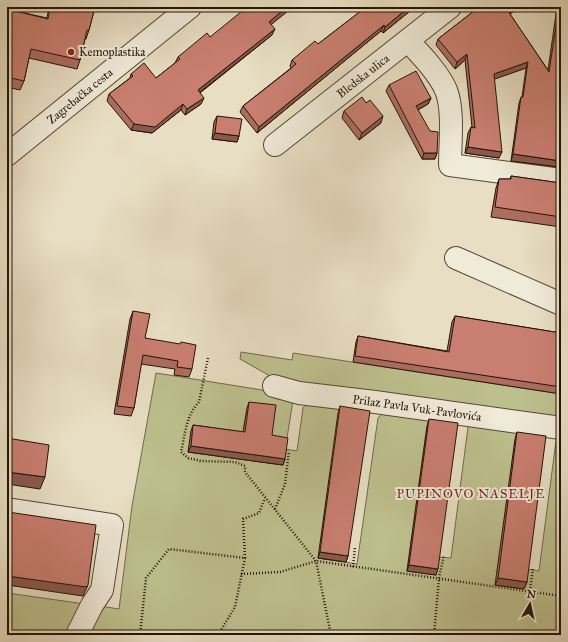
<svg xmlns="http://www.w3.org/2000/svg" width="568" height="642" viewBox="0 0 568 642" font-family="'IM FELL Great Primer',serif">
  <rect width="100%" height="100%" fill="#e8dec3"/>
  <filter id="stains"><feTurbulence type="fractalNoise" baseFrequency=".005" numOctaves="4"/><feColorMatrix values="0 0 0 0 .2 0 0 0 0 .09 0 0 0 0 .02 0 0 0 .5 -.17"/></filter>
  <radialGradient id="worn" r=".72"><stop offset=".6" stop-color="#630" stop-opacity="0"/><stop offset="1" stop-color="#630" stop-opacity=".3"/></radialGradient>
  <path fill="#bebf8e" stroke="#706a4a" d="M241 352 292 360 293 353 561 394V420L277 380 240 359Z
    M156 373 262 390 277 399 293 401 286 444 270 442 247 409 242 439 191 431 189 452 283 465 285 449 297 451 303 408 309 401 364 409 318 558 357 564 378 418 385 411 452 420 427 426 407 571 438 557 451 558 468 427 475 423 541 432 527 569 539 571 556 441 561 439V635H83L100 606 119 609 132 506Z
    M7 593 85 604 69 635H7Z"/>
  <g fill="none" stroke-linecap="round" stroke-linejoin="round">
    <defs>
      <path id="minor" d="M408 41C421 55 438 72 446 90 454 110 450 144 450 165L561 180
        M275 145 450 7
        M7 155 190 7
        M456 258 561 304
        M274 386 299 393 375 402 561 428
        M7 509 112 525 102 590 92 605 77 635"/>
    </defs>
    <use href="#minor" stroke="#544734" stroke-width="24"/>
    <path stroke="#221505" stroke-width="2.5" stroke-dasharray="1 2" stroke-linecap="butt" d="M208 358 199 402C186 415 185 435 181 452L188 458 201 461 235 462 245 466V472L316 561 331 635
      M275 509 285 484 289 451
      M245 558 243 519 259 513 265 498
      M353 567 355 547
      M241 574 280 572 316 561 561 596
      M530 591 533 568
      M140 635 146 578 169 549 245 558 235 607 218 635
      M434 635 439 578 444 555"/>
    <use href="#minor" stroke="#f0ead8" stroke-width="22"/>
  </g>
  <path fill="#ac6c60" stroke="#221505" d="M49 7H95L89 30 86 39H85L80 60 77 69 29 58 24 81 20 90 7 87V9L47 18Z
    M366 7H415L383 33 381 31 257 133 240 112 243 106 291 68 290 66 292 60 318 44Z
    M479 7H519L510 14 548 70 557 7H561L559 167 511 161 519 103 521 97H522L526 68 494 79 499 158 465 153 468 133 471 127H472L465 60 455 69 436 45 438 39Z
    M271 25 272 35 200 93 201 104 185 115 181 110 152 133 131 130 107 101 109 94 130 78 131 74 156 78 175 63 178 57 210 37Z
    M389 85 431 98 428 104 418 110 437 153 435 159H422L386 91Z
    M344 111 381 123 359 140 342 118Z
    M217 116 239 136 237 142 212 139 214 122Z
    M511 176 561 183V227L491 217 496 188 499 179H510Z
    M133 311 145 338 192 369 189 377 174 375 175 369 141 364 134 408 131 416 114 414 130 319Z
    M455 316 561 333V394L353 362 356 342 358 336 447 351 452 322Z
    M249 402 272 435 285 459 283 465 188 452 191 431 193 425 243 432 247 408Z
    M340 406 348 556 346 562 318 558 338 413Z
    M429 419 436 575 407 571 427 426Z
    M517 432 527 582 524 589 495 585 515 439Z"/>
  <path fill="#8c584e" stroke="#221505" d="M287 7H293L267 28 269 22Z
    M409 7H415L383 33 385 27Z
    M514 7H519L506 17 508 11Z
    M384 25 381 31 257 133 259 127Z
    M275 29 272 35 195 96 198 90Z
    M467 54 465 60 455 69 457 62Z
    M528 62 526 68 492 80 494 74Z
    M204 98 201 104 185 115 187 109Z
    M431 98 428 104 414 112 416 106Z
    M183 104 181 110 152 133 131 130 134 124Z
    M383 116 381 123 359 140 362 133Z
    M215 133 239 136 237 142 212 139Z
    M468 147 502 152 499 158 465 153Z
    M424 153H437L435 159H422Z
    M513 154 561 161V163L559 167 511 161Z
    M191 446 285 459 283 465 188 452Z
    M7 472 45 477 40 489 7 484Z
    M320 552 348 556 346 562 318 558Z
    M409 565 438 569 436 575 407 571Z
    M7 576 88 585 83 596 7 585Z
    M498 578 527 582 524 589 495 585Z"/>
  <path fill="#c87e70" stroke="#221505" d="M50 7H95L89 30H87L80 60 31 49 24 81 7 77V9L48 19Z
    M247 7H287L269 22 275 29 198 90 204 98 187 109 183 104 155 127 134 124 109 94 133 76 131 74 144 63 156 78 180 59 178 57 207 33 210 37Z
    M366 7H409L385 27 384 25 259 127 243 106 289 70 296 64 292 60 315 41 318 44Z
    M479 7H514L508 11 549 72 559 7H561V161L513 154 521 97H523L528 62 494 74 502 152 468 147 471 127 475 128 467 54 457 62 438 39Z
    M416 71 431 98 416 106 430 131 438 132 437 153H424L389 85Z
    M362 97 366 103 370 100 383 116 362 133 344 111Z
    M217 116 242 119 239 136 215 133Z
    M511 176 561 183V217L495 207 499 179H511Z
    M133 311 150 314 145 338 180 344 181 342 196 345 192 369 177 367 178 361 143 355 134 408 117 406Z
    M455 316 561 333V387L355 356 358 336 449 352Z
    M249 402 276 405 272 435 288 438 285 459 191 446 193 425 245 432Z
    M340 406 370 411 348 556 320 552Z
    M429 419 458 423 438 569 409 565Z
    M517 432 546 436 527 582 498 578Z
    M7 438 49 445 45 477 7 472Z
    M7 511 8 512 96 525 88 585 86 587 7 576Z"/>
  <circle fill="#8f2418" stroke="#f0ead8" stroke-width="1.5" cx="71" cy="52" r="4"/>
  <g text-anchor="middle" stroke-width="4" stroke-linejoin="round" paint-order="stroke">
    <g font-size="12" fill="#221505" stroke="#f0ead8" text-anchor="start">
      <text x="79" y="56">Kemoplastika</text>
    </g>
    <g font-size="12" fill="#221505" stroke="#f0ead8">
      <text transform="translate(363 76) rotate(-38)" y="4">Bledska ulica</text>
      <text transform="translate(80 96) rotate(-39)" y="4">Zagrebačka cesta</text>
      <text transform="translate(417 408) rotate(8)" y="4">Prilaz Pavla Vuk-Pavlovića</text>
    </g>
    <g font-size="13" letter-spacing="1" fill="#7a1f14" stroke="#f0ead8">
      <text x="471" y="498">PUPINOVO NASELJE</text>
    </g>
  </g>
  <rect width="568" height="642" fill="none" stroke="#e8dec3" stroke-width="24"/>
  <rect x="8" y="8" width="552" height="626" fill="none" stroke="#221505" stroke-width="2"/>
  <rect x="12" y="12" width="544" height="618" fill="none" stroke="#221505"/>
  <g transform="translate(530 604) rotate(9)" stroke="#f0ead8" stroke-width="3" paint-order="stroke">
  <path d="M0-3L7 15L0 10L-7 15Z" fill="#221505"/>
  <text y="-6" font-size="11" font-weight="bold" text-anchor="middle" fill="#221505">N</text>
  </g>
  <rect width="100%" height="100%" filter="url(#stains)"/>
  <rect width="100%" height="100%" fill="url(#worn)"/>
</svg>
